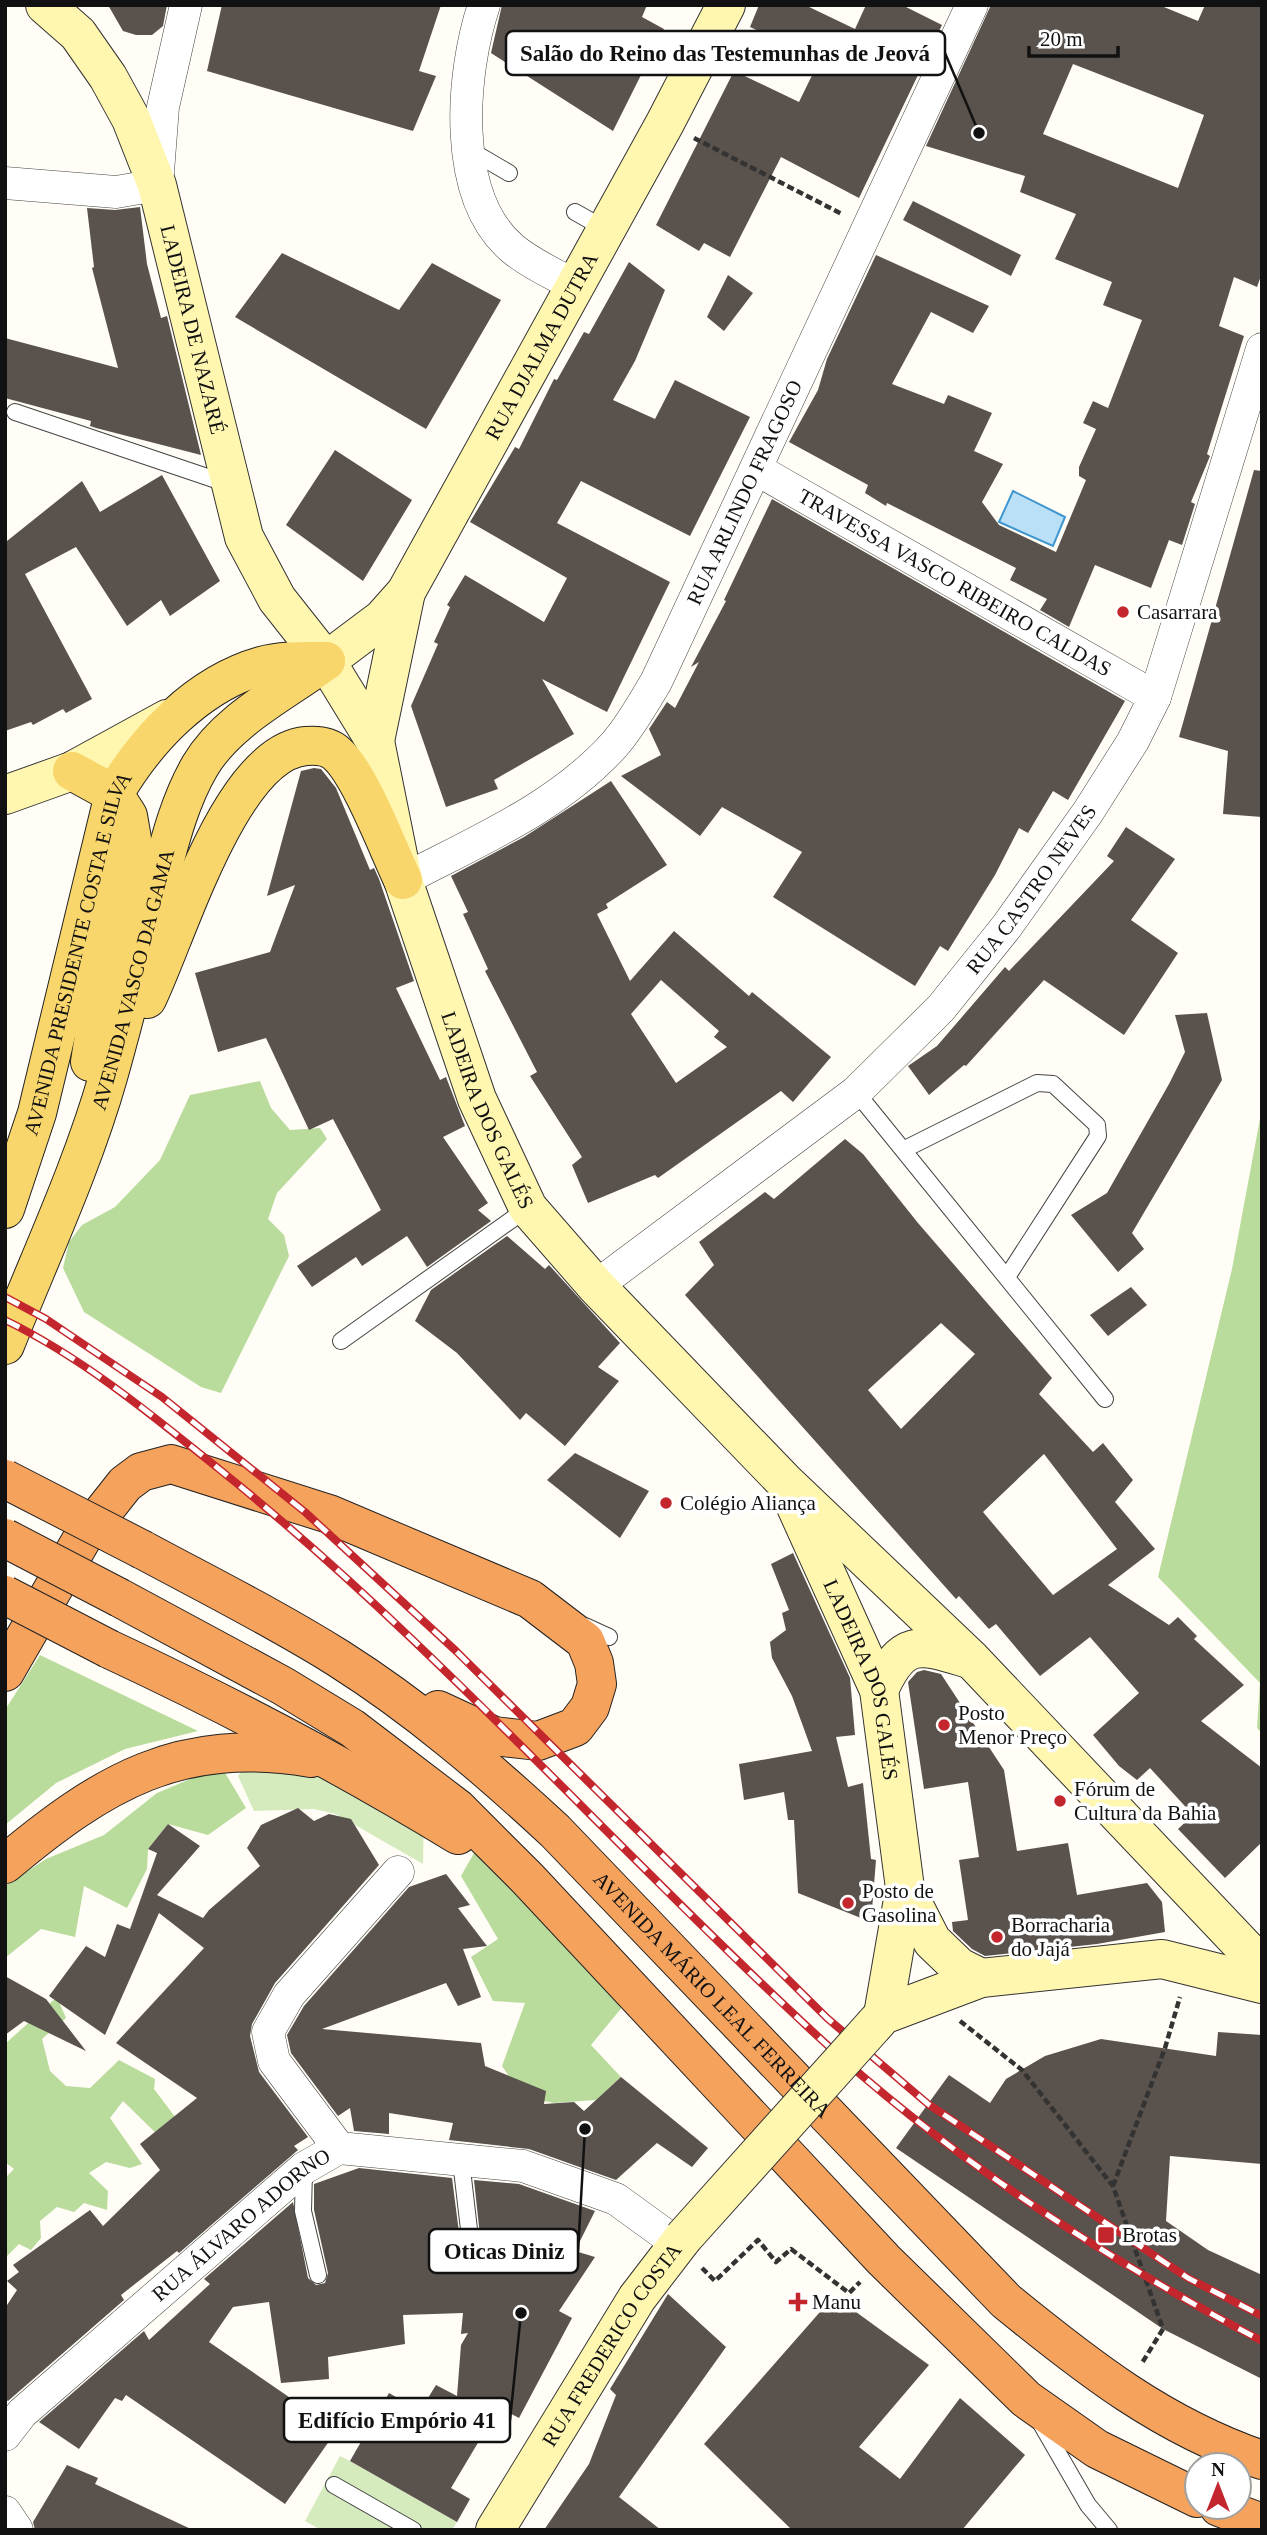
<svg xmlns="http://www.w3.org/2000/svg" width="1267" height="2535" viewBox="0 0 1267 2535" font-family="Georgia,serif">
  <rect width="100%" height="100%" fill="#fffdf5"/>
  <path fill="#d5ebbd" d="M276 1761 424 1800 423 1864 336 1814 314 1809 254 1811 238 1776 248 1764Z
    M340 2456 348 2460 457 2522 452 2530H321L305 2521Z"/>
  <path fill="#b9dc9c" d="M260 1081 271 1108 290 1130 320 1128 327 1139 277 1193 268 1219 284 1235 289 1256 221 1393 201 1387 84 1312 63 1268 69 1242 82 1225 115 1207 160 1160 190 1095Z
    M1262 1108V1733L1257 1728 1260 1683 1158 1577 1232 1269Z
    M40 1655 198 1731 125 1749 56 1783 5 1825V1710Z
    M221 1766 246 1808 208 1835 168 1824 148 1849 147 1869 127 1908 84 1886 75 1937 41 1929 5 1958V1886L46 1859 104 1835 157 1793Z
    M478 1846 624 2005 591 2045 621 2077 596 2100 554 2103 523 2097 502 2066 525 2003 493 2001 471 1957 498 1939 461 1876Z
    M57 1997 66 2018 42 2039 50 2071 66 2086 90 2088 119 2060 155 2079 154 2089 182 2126 163 2140 123 2101 110 2118 142 2164 130 2168 106 2162 89 2173 108 2191 107 2210 84 2203 74 2212 57 2207 40 2221 41 2238 31 2250 19 2244 5 2258V2178L14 2169 5 2162V2044Z"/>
  <path fill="#b9e0f7" stroke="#3f96cf" stroke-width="2" d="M1013 491 1065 517 1053 546 999 522Z"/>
  <path fill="#5a524d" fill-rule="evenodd" d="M108 5H167L163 26 152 35H136L123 31Z
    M222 5H441L419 71 436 76 413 131 207 71Z
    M502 5H647L642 17 664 29 613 131 491 53Z
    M759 5H805L855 29 866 5H902L942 25 859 198 781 157 730 257 704 243 699 251 656 225 734 71 799 102 820 59 750 27Z
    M991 5H1159L1198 21 1205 5H1262V273L1257 287 1234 277 1219 326 1244 336 1207 454 1210 456 1191 502 1195 504 1182 545 1169 540 1151 588 1095 565 1069 627 1040 610 1047 599 1010 580 1016 568 887 503 886 506 865 493 868 485 789 442 818 390 827 359 876 255 989 306 973 333 931 312 892 384 944 404 948 395 992 413 974 451 1003 464 982 502 999 525 1056 552 1086 480 1079 476V467L1096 429 1083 423 1093 401 1108 408 1142 320 1103 305 1112 282 1055 259 1076 214 1020 192 1025 176 926 146ZM1073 64 1204 115 1178 188 1043 134Z
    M913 201 1021 255 1011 276 903 220Z
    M140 207 147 264 161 318 167 316 201 455 96 428 90 426 91 421 5 398V338L118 368 92 268 94 267 87 208 115 210Z
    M282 253 399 310 432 263 501 300 426 429 235 317Z
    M629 262 665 290 635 361 613 400 655 419 675 380 750 417 690 536 581 481 557 523 670 582 607 712 542 679 574 734 494 780 498 789 446 807 411 706 438 644 434 642 450 607 447 605 465 575 544 622 567 578 470 522 515 447 519 449 554 379 557 380 584 332 589 334Z
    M728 275 753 293 724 331 707 317Z
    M335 450 412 500 363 581 286 525Z
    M1254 470 1262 471V817L1223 814 1228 751 1179 737Z
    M162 475 220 581 170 616 161 600 127 626 76 547 25 574 92 699 66 713 63 709 33 725 31 722 5 731V538L7 541 82 481 100 512Z
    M772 499 1125 701 1068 800 1053 791 1028 833 1019 828 995 875 948 951 940 946 915 986 773 897 802 852 722 807 700 836 621 776 661 755 649 729 667 702 675 708 699 662 691 667 726 601 724 600Z
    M314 768 321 769 336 788 370 870 374 868 379 879 414 981 396 988 440 1080 446 1077 465 1126 443 1137 488 1203 478 1210 491 1221 427 1267 407 1236 362 1266 356 1257 312 1287 297 1266 381 1210 333 1119 309 1130 266 1038 218 1052 195 973 270 952 295 885 267 896 301 771Z
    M611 781 667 865 606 904 608 908 597 914 630 981 674 931 749 996 752 992 831 1057 793 1102 781 1091 658 1178 655 1175 588 1203 572 1165 582 1157 530 1076 537 1072 485 971 488 969 463 914 468 912 451 876 524 837ZM661 980 719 1031 714 1037 727 1047 676 1083 631 1014Z
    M1126 827 1175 859 1131 920 1178 953 1124 1035 1044 980 966 1066 964 1065 929 1095 908 1066 937 1046 1005 967 1009 971 1114 861 1107 856Z
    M1207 1013 1222 1080 1132 1233 1144 1249 1118 1272 1071 1215 1107 1193 1169 1084 1185 1052 1175 1015Z
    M845 1139 863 1154 918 1223 1052 1378 1039 1394 1093 1452 1103 1443 1133 1480 1115 1502 1155 1549 1108 1585 1169 1625 1178 1617 1197 1636 1194 1639 1244 1685 1201 1721 1262 1768V1842L1225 1878 1178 1829 1193 1815 1150 1768 1137 1780 1119 1766 1093 1735 1139 1693 1090 1637 1040 1676 996 1624 989 1629 959 1596 956 1599 685 1295 714 1265 699 1242 765 1192 774 1199ZM941 1323 975 1354 901 1429 868 1390ZM1044 1454 1117 1549 1053 1595 983 1512Z
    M507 1236 545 1269 549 1265 620 1343 598 1367 619 1381 565 1446 526 1413 520 1420 457 1353 415 1321 431 1290Z
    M1131 1287 1147 1305 1108 1336 1090 1315Z
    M575 1453 649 1491 620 1538 547 1480Z
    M793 1553 850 1678 855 1735 836 1737 848 1787 863 1783 871 1859 876 1860 871 1922 798 1893 794 1820H788L784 1792 744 1800 739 1764 812 1751 792 1696 772 1658 770 1642 786 1630 782 1613 789 1610 771 1564Z
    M924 1670 941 1674 1004 1770 1017 1851 1068 1843 1077 1895 1147 1883 1162 1902 1165 1932 1097 1944 985 1956 972 1949 953 1931 952 1922 968 1920 959 1860 979 1857 968 1782 924 1789 908 1682 917 1672Z
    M298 1808 314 1821 329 1814 351 1819 379 1865 275 1983 252 2024 250 2036 259 2072 308 2137 294 2146 298 2150 179 2253 177 2251 121 2295 124 2300 8 2401 5 2399V2308L17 2290 7 2281 19 2272 13 2265 90 2210 103 2226 160 2170 140 2144 197 2098 116 2043 204 1948 159 1913 105 2035 49 1996 86 1946 105 1957 117 1924 130 1929 157 1853 148 1849 168 1824 200 1846 157 1895 203 1918 209 1910 260 1866 247 1848 261 1825Z
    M446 1874 470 1905 458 1908 487 1946 463 1949 481 1997 458 2006 446 1983 322 2029 481 2043 485 2066 546 2091 544 2104 574 2102 584 2111 621 2077 708 2148 692 2167 657 2143 616 2180 529 2149 449 2140 453 2123 389 2113V2134L354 2131 350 2108 338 2116 291 2053 287 2035 304 2006 409 1887Z
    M5 1976 46 1999 86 2051 24 2021 5 2035Z
    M1218 2032 1262 2035V2164L1170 2156 1166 2221 1208 2250 1262 2275V2379L1163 2329 896 2148 949 2075 990 2103 1006 2079 1045 2056 1101 2039 1216 2056Z
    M359 2168 452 2178 462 2256 469 2265 479 2263 482 2254 474 2180 519 2184 595 2211 575 2251 595 2257 559 2311 572 2318 519 2418 504 2410 482 2436 451 2488 470 2499 457 2522 350 2461 389 2393 420 2411 436 2385 457 2396 461 2345 468 2333 461 2334 463 2313 403 2315 405 2344 328 2357 329 2379 281 2383 269 2302 233 2307 209 2342 337 2430 285 2504 126 2395 122 2401 115 2398 79 2449 39 2422 144 2331 149 2340 210 2284 204 2279 293 2202 308 2278 316 2285 325 2283 328 2273 314 2210V2184Z
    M668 2294 726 2347 619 2497 661 2530H544L589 2464 616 2395 610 2389Z
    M834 2296 929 2365 859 2447 900 2479 960 2398 1025 2455 962 2530H792L704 2444Z
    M67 2465 98 2478 95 2484 193 2530H35L33 2522Z"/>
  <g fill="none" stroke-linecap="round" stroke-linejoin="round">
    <defs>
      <path id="lane" d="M468 149 509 173
        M575 212 605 229
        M15 412 228 484
        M856 1092 1105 1399
        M903 1150 1037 1083 1053 1084 1097 1125 1098 1136 1007 1277
        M341 1341 528 1208
        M585 1626 609 1637
        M461 2161 472 2255
        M304 2170 303 2211 318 2275
        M1040 2422 1088 2505 1109 2530
        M334 2485 413 2530"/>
      <g id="street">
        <path d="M484 5C461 74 451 197 513 249 531 264 554 274 574 285"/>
        <path d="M5 183 116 192 157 185 163 107 186 5"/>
        <path id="s1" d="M756 469 1155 697"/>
        <path id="s2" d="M403 880C477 841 557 808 614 745 631 726 643 703 656 682L972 5"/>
        <path id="s3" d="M596 1286 856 1092 941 1008 1007 926 1088 812 1133 741 1155 697 1262 349"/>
        <path d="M339 2148 274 2061 268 2032 289 1995 398 1872"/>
        <path id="s4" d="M5 2435 22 2413 304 2168 339 2148 523 2166 616 2199 678 2244"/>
        <path d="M5 2512 17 2530"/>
      </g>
      <g id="secondary">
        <path id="s5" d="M45 5 78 34 108 77 131 119 157 185 244 537 277 599 326 661 375 741 403 880 477 1099 528 1208 596 1286 784 1481 971 1659 1262 1966"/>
        <path id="s6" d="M326 661 382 619 406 592 665 123 726 5"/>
        <path d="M375 741 406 592"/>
        <path d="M5 795 72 771 167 719"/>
        <path id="s7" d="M793 1500 879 1690 905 1888 932 1941 959 1967 981 1978"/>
        <path d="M879 1690C903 1637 920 1644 969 1659"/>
        <path d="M883 2015 905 1888"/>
        <path d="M875 2024 883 2015 981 1978 1162 1959 1262 1984"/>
        <path id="s8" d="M495 2530 637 2298 683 2238"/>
      </g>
      <g id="primary">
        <path d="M72 771 114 794 128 816 132 839 105 965 90 1062"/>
        <path d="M147 999C177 938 230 752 306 746 317 745 328 746 336 753 360 773 388 849 403 880"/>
        <path id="s9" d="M5 1209 37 1113 114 794C146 739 198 684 261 666 282 660 305 661 326 661"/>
        <path id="s10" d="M5 1345C40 1257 82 1168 108 1077 125 1017 140 957 155 897 167 853 177 805 200 766 227 720 284 692 326 661"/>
      </g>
      <g id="highway">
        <path id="s11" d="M143 1550C208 1585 276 1619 338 1658 417 1708 487 1768 555 1831L1006 2301C1087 2367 1162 2426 1262 2460"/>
        <path d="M120 1598 283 1686 352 1728 457 1808 528 1879 884 2260 1026 2399 1097 2449 1197 2498"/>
        <path d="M109 1649C229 1705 345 1766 458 1835"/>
        <path d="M5 1672 83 1537 125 1484 141 1472 171 1464 329 1514 530 1599 585 1641 594 1663 597 1684 590 1707 575 1727 538 1741 494 1736 438 1710"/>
        <path d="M5 1864C103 1782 179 1736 311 1758"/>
        <path d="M1219 2507 1262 2523"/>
      </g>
    </defs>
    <use href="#lane" stroke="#444" stroke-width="18"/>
    <use href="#street" stroke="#444" stroke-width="33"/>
    <use href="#secondary" stroke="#333" stroke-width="40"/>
    <use href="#primary" stroke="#222" stroke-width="40"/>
    <use href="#highway" stroke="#222" stroke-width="40"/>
    <path stroke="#333" stroke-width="4.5" stroke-dasharray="7 3.5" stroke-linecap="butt" d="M694 138 842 214
      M960 2021 1022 2070 1113 2186 1163 2329 1142 2363
      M1113 2186 1165 2048 1180 1997
      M702 2268 715 2281 758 2240 776 2262 791 2249 849 2293 860 2282"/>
    <use href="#lane" stroke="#fff" stroke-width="16"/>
    <use href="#street" stroke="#fff" stroke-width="32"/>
    <use href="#secondary" stroke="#fff6b0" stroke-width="38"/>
    <use href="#primary" stroke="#f9d66b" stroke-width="38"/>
    <use href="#highway" stroke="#f5a25d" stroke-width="38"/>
    <defs>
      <path id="rail" d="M5 1297 46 1319 162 1397 305 1512 456 1651 827 2018 928 2104 1188 2278 1262 2316
        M5 1320C83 1358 152 1415 219 1469 432 1640 612 1846 812 2031 945 2155 1102 2257 1262 2341"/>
    </defs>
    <use href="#rail" stroke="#c4262e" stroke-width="8"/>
    <use href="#rail" stroke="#fff" stroke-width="5" stroke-dasharray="16" stroke-linecap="butt"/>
    <defs>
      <path id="secondary-bridge" d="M683 2238 875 2024"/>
      <path id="highway-bridge" d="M5 1479 143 1550
        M5 1538 120 1598
        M5 1595 109 1649"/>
    </defs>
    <use href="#secondary-bridge" stroke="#333" stroke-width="40" stroke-linecap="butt"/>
    <use href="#highway-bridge" stroke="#222" stroke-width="40" stroke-linecap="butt"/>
    <use href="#secondary-bridge" stroke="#fff6b0" stroke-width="38"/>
    <use href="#highway-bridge" stroke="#f5a25d" stroke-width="38"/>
  </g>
  <g fill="#c4262e" stroke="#fff" stroke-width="2.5">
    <circle cx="1123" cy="612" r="7"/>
    <circle cx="666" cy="1503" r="7"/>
    <circle cx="944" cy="1725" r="7"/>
    <circle cx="1060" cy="1801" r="7"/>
    <circle cx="848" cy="1903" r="7"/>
    <circle cx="997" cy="1937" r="7"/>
    <rect x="1097" y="2226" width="18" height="18" rx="3.5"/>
    <path d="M794.5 2291.5h7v7h7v7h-7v7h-7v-7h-7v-7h7z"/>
  </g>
  <g text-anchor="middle" stroke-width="7" stroke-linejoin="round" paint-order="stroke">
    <g font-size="21" fill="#111" stroke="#fff">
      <text dy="7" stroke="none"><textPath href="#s5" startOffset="364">LADEIRA DE NAZARÉ</textPath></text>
      <text dy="7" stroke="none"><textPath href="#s6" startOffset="387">RUA DJALMA DUTRA</textPath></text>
      <text dy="7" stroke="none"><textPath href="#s2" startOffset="537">RUA ARLINDO FRAGOSO</textPath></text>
      <text dy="7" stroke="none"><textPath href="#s1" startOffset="229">TRAVESSA VASCO RIBEIRO CALDAS</textPath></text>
      <text dy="7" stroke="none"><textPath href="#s3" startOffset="593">RUA CASTRO NEVES</textPath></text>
      <text dy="7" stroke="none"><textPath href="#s9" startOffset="266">AVENIDA PRESIDENTE COSTA E SILVA</textPath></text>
      <text dy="7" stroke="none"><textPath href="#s10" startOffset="388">AVENIDA VASCO DA GAMA</textPath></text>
      <text dy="7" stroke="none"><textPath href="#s5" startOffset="1208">LADEIRA DOS GALÉS</textPath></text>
      <text dy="7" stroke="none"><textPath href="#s7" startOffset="194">LADEIRA DOS GALÉS</textPath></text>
      <text dy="7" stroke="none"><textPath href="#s11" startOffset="728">AVENIDA MÁRIO LEAL FERREIRA</textPath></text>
      <text dy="7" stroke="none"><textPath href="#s4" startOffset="317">RUA ÁLVARO ADORNO</textPath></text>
      <text dy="7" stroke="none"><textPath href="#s8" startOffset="219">RUA FREDERICO COSTA</textPath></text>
    </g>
    <g font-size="21" fill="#111" stroke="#fff" text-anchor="start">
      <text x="1137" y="619">Casarrara</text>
      <text x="680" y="1510">Colégio Aliança</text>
      <text x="958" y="1720">Posto<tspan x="958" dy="24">Menor Preço</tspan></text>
      <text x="1074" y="1796">Fórum de<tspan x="1074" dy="24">Cultura da Bahia</tspan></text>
      <text x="862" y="1898">Posto de<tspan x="862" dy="24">Gasolina</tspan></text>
      <text x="1011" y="1932">Borracharia<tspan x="1011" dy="24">do Jajá</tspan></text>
      <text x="1122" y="2242">Brotas</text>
      <text x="812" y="2309">Manu</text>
    </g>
  </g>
  <path fill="none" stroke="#111" stroke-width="2.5" d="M979 133L945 53M585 2129L578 2251M521 2313L510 2420"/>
  <g fill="#111" stroke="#fff" stroke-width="2.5">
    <circle cx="979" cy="133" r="7"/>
    <circle cx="585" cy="2129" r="7"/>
    <circle cx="521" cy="2313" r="7"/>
  </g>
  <g fill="#fff" stroke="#111" stroke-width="2.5">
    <rect x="506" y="31" width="439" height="44" rx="7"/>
    <rect x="429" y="2229" width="149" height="44" rx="7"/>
    <rect x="284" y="2398" width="226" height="44" rx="7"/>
  </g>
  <g font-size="23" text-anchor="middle" font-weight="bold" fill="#111">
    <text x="725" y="61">Salão do Reino das Testemunhas de Jeová</text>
    <text x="504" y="2259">Oticas Diniz</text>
    <text x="397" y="2428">Edifício Empório 41</text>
  </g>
  <rect width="1267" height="2535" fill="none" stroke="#111111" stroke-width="14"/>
  <g transform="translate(1218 2486)"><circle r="33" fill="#ffffff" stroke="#a0a0a0" stroke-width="2"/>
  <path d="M0-5L12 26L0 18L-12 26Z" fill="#c4262e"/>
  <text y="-10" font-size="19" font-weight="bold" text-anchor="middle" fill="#111111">N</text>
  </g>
  <path d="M1029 46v10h89v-10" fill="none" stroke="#111111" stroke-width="3.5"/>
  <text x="1040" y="46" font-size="21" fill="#111111" stroke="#ffffff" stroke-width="5" paint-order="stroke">20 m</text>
</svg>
